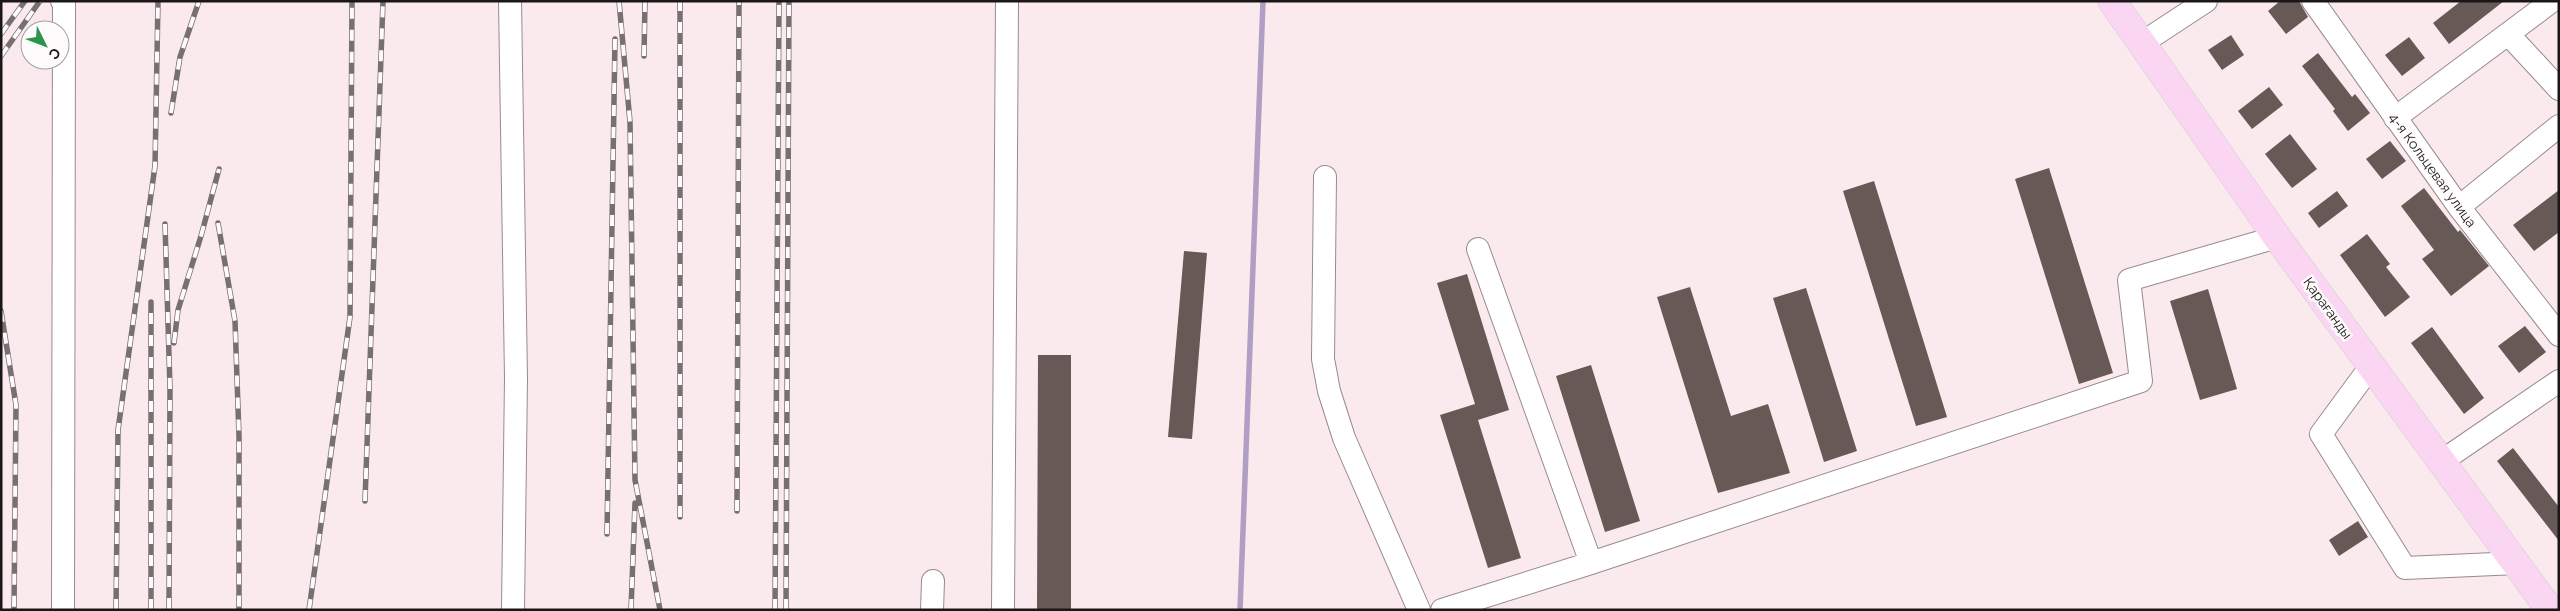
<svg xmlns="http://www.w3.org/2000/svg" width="2560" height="611" viewBox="0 0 2560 611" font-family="Raleway,sans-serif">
  <rect width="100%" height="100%" fill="#faeaed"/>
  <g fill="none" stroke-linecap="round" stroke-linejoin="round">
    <path stroke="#b09ec4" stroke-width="5.5" d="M1240 610 1263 1"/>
  </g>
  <path fill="#665956" d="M2280 1H2299L2308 17 2286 34 2268 11Z
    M2461 1H2504L2449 44 2433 23Z
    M2231 35 2244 55 2222 70 2208 50Z
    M2409 37 2425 58 2402 76 2385 55Z
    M2318 53 2352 97 2355 94 2370 113 2348 131 2333 111 2335 109 2302 66Z
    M2269 87 2283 105 2252 129 2238 111Z
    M2290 134 2317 169 2292 188 2265 154Z
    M2390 141 2406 161 2382 179 2366 159Z
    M2049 168 2113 373 2079 384 2015 179Z
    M1874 181 1947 417 1916 426 1843 191Z
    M2424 188 2458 232 2460 230 2489 266 2451 296 2422 259 2434 250 2401 206Z
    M2559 190V232L2534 251 2513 225Z
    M2337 191 2348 206 2319 228 2308 213Z
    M2367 234 2390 264 2386 267 2410 297 2385 317 2340 255Z
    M1184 251 1207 253 1192 439 1168 437Z
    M1467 274 1509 410 1478 420 1521 558 1488 568 1440 415 1475 404 1437 283Z
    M1690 287 1731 416 1768 404 1790 473 1718 493 1657 297Z
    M1806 288 1857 451 1824 462 1773 298Z
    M2208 289 2237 389 2200 400 2170 301Z
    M2525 326 2546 352 2519 373 2498 346Z
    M2432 327 2484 398 2464 414 2411 343Z
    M1038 355H1071V610H1037Z
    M1591 365 1640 521 1605 532 1556 376Z
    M2513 448 2559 507V541L2497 461Z
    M2358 521 2368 537 2339 556 2329 540Z"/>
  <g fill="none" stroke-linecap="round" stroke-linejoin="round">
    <defs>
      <path id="minor" d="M62 1 64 4 63 610
        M510 1 516 378 513 610
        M2313 1 2459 207 2559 335
        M2508 34 2559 89
        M2142 43 2206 1
        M2395 118 2552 1
        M1325 177 1323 359 1329 391 1344 438 1419 610
        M2459 207 2559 126
        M1478 249 1591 563
        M2371 366 2321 434 2405 568 2517 563
        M2442 461 2559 381
        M932 610 933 581
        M1003 610 1007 1
        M1442 610 1591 563 2141 381 2129 280 2277 237"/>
      <path id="major" d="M2112 1 2277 237 2550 610"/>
    </defs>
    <use href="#minor" stroke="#998b8d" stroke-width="24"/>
    <use href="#major" stroke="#cdcccc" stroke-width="29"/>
    <use href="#minor" stroke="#fff" stroke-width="22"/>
    <use href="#major" stroke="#fbd6f2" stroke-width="28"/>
    <defs>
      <path id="rail" d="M619 1 630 122 635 480 660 610
        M1 34 25 1
        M1 56 40 1
        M644 56 645 1
        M171 113 180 57 199 1
        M218 223 235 321 239 436V610
        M165 224 170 388 169 610
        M1 311 16 405 14 610
        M174 343 178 310 201 236 219 169
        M365 501 383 1
        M737 511 739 1
        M680 517V1
        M607 534 615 39
        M116 610 118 430 155 166 158 1
        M151 610V302
        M309 610 350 317 352 1
        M631 610 635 503
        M775 610 779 1
        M786 610 789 1"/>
    </defs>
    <use href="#rail" stroke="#786f71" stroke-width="5.5"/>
    <use href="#rail" stroke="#fefbfc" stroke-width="4" stroke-dasharray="11" stroke-linecap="butt"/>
  </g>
  <g text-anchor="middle" stroke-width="5" stroke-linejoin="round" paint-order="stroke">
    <g font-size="14" fill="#1b1617" stroke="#fefbfc">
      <text transform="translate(2433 170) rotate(54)" y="5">4-я Кольцевая улица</text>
      <text transform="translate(2328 308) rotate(54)" y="5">Қарағанды</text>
    </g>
  </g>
  <rect width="2560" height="611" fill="none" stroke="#1b1617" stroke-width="5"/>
  <g transform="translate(45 45) rotate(132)"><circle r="24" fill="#fefbfc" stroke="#a39fa0"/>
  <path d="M0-4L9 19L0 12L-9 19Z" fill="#2a944c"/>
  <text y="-8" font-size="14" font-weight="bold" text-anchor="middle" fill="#1b1617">С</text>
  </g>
</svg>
